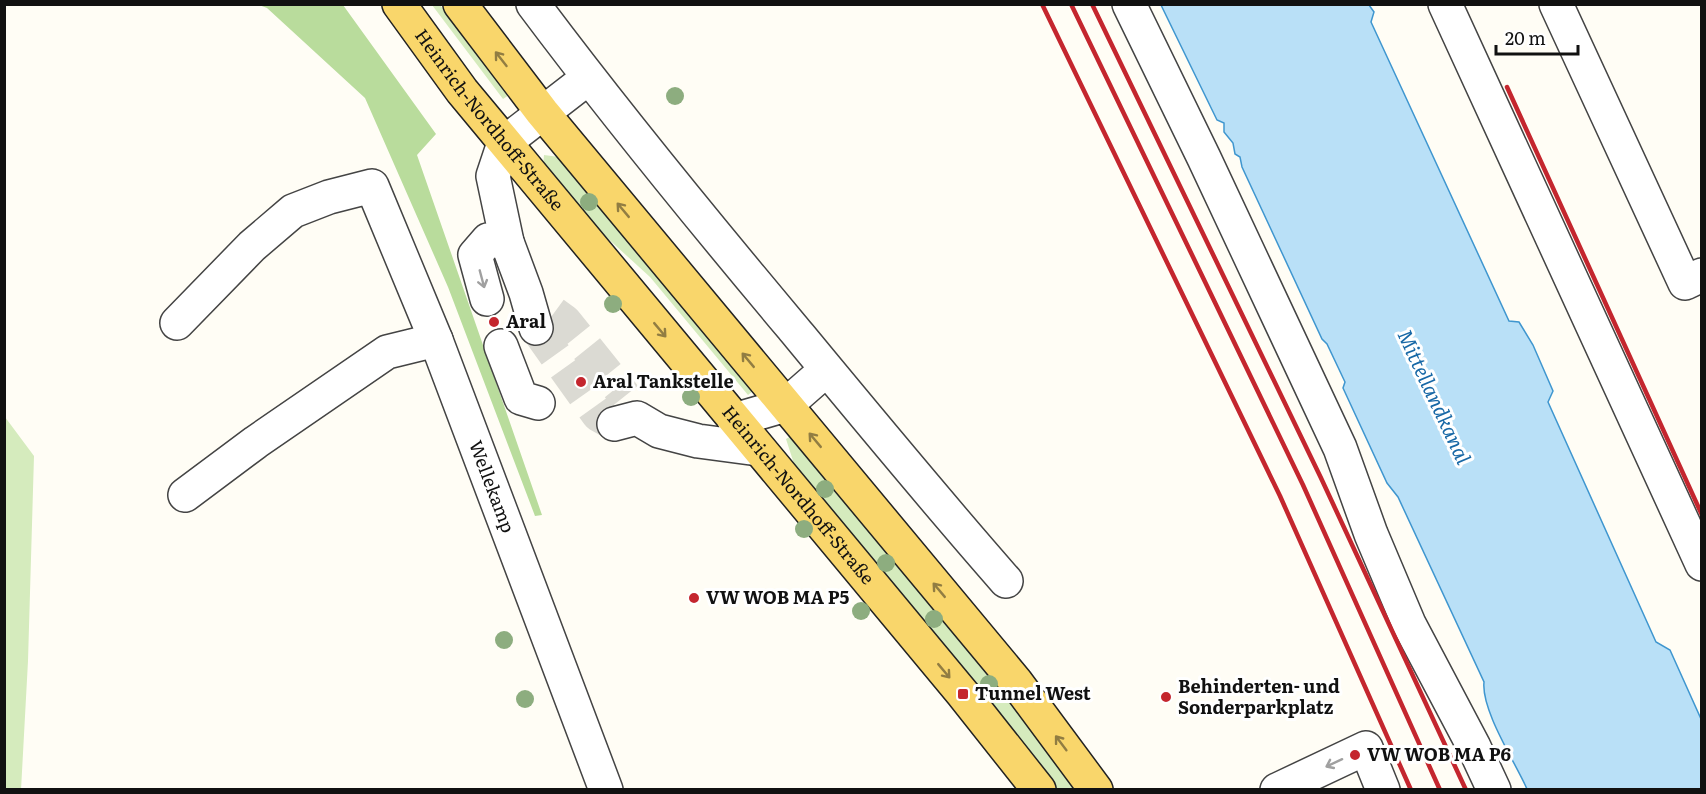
<svg xmlns="http://www.w3.org/2000/svg" width="1706" height="794" viewBox="0 0 1706 794" font-family="Literata,serif">
  <rect width="100%" height="100%" fill="#fffdf5"/>
  <path fill="#d5ebbd" d="M432 5H440L509 95 503 99Z
    M544 155 559 157 753 391 748 395 650 277 581 214 543 168Z
    M5 417 34 456 28 661 21 790 4 789Z
    M791 436 1005 690 1080 789H1057L990 701 796 470 786 439Z"/>
  <path fill="#b9dc9c" d="M259 5H343L436 134 417 155 542 515 535 516 448 287 365 98 267 8Z"/>
  <path fill="#b9e0f7" stroke="#3f96cf" stroke-width="1.5" d="M1161 5H1369L1374 12 1371 22 1509 321 1519 322 1533 345 1553 391 1548 402 1656 642 1670 650 1701 719V789H1527C1515 762 1481 710 1484 682L1398 497 1387 483 1343 388 1345 382 1327 344 1322 339 1242 167 1240 157 1235 154 1233 143 1224 132V123L1217 120Z"/>
  <g fill="none" stroke-linecap="round" stroke-linejoin="round">
    <path stroke="#dbdad3" stroke-width="33" stroke-dasharray="33 16" stroke-linecap="butt" d="M554 313 565 321 625 396
      M536 328 598 415 614 424"/>
    <defs>
      <g id="minor">
        <path d="M533 4C616 115 703 221 792 327 863 413 933 498 1006 581"/>
        <path d="M1129 4 1204 158 1340 448 1371 534 1409 624 1474 747 1494 790"/>
        <path d="M1445 4 1702 564"/>
        <path d="M1556 4 1685 283 1702 275"/>
        <path d="M487 299 475 255 488 240 507 242"/>
        <path id="s1" d="M177 323 252 246 293 211 329 197 372 186 436 340 606 790"/>
        <path d="M536 328 526 293 507 242 493 176 504 143 588 78"/>
        <path d="M501 346 521 398 538 403"/>
        <path d="M734 420 786 405 826 370"/>
        <path d="M614 424 637 418 659 431 698 441 758 449"/>
        <path d="M185 495 256 442 387 352 436 340"/>
        <path d="M1277 790 1366 748 1383 790"/>
      </g>
      <g id="major">
        <path id="s2" d="M399 4 462 91 963 694 1039 790"/>
        <path d="M460 4 542 112 1016 682 1096 790"/>
      </g>
    </defs>
    <use href="#minor" stroke="#444" stroke-width="36"/>
    <use href="#major" stroke="#222" stroke-width="36"/>
    <use href="#minor" stroke="#fff" stroke-width="33"/>
    <use href="#major" stroke="#f9d66b" stroke-width="33"/>
    <path stroke="#c4262e" stroke-width="4.5" d="M1042 4 1280 496 1411 790
      M1071 4 1303 485 1440 790
      M1092 4 1321 478 1466 790
      M1507 87 1702 515"/>
  </g>
  <g fill="#8dad7f">
    <circle cx="675" cy="96" r="9"/>
    <circle cx="589" cy="202" r="9"/>
    <circle cx="613" cy="304" r="9"/>
    <circle cx="691" cy="397" r="9"/>
    <circle cx="825" cy="489" r="9"/>
    <circle cx="804" cy="529" r="9"/>
    <circle cx="886" cy="563" r="9"/>
    <circle cx="861" cy="611" r="9"/>
    <circle cx="934" cy="619" r="9"/>
    <circle cx="504" cy="640" r="9"/>
    <circle cx="989" cy="684" r="9"/>
    <circle cx="525" cy="699" r="9"/>
  </g>
  <defs><path id="oneway-shaft" d="M-6 0H5M1.5-3L5.5 0L1.5 3" fill="none" stroke-width="1.6" stroke-linecap="round" stroke-linejoin="round" transform="scale(1.5)"/></defs>
  <g stroke="#917d42">
    <use href="#oneway-shaft" transform="translate(501 59) rotate(-128)"/>
    <use href="#oneway-shaft" transform="translate(623 210) rotate(-130)"/>
    <use href="#oneway-shaft" transform="translate(660 330) rotate(50)"/>
    <use href="#oneway-shaft" transform="translate(748 360) rotate(-130)"/>
    <use href="#oneway-shaft" transform="translate(815 440) rotate(-130)"/>
    <use href="#oneway-shaft" transform="translate(939 590) rotate(-130)"/>
    <use href="#oneway-shaft" transform="translate(944 671) rotate(50)"/>
    <use href="#oneway-shaft" transform="translate(1061 743) rotate(-127)"/>
  </g>
  <g stroke="#a0a0a0">
    <use href="#oneway-shaft" transform="translate(482 279) rotate(75)"/>
    <use href="#oneway-shaft" transform="translate(1334 763) rotate(155)"/>
  </g>
  <g fill="#c4262e" stroke="#fff" stroke-width="2">
    <circle cx="494" cy="322" r="6"/>
    <circle cx="581" cy="382" r="6"/>
    <circle cx="694" cy="598" r="6"/>
    <rect x="957" y="688" width="12" height="12" rx="3"/>
    <circle cx="1166" cy="697" r="6"/>
    <circle cx="1355" cy="755" r="6"/>
  </g>
  <g text-anchor="middle" stroke-width="6" stroke-linejoin="round" paint-order="stroke">
    <g font-size="18" fill="#111" stroke="#fff">
      <text dy="6" stroke="none"><textPath href="#s2" startOffset="147">Heinrich-Nordhoff-Straße</textPath></text>
      <text dy="6" stroke="none"><textPath href="#s1" startOffset="568">Wellekamp</textPath></text>
      <text dy="6" stroke="none"><textPath href="#s2" startOffset="633">Heinrich-Nordhoff-Straße</textPath></text>
    </g>
    <g font-size="18" font-weight="bold" fill="#111" stroke="#fff" text-anchor="start">
      <text x="506" y="328">Aral</text>
      <text x="593" y="388">Aral Tankstelle</text>
      <text x="706" y="604">VW WOB MA P5</text>
      <text x="1178" y="693">Behinderten- und<tspan x="1178" dy="21">Sonderparkplatz</tspan></text>
      <text x="975" y="700">Tunnel West</text>
      <text x="1367" y="761">VW WOB MA P6</text>
    </g>
    <g font-size="20" font-style="italic" fill="#1768a6" stroke="#fff">
      <text transform="translate(1434 397) rotate(65)" y="7">Mittellandkanal</text>
    </g>
  </g>
  <rect width="1706" height="794" fill="none" stroke="#111111" stroke-width="12"/>
  <path d="M1496 45v9h82v-9" fill="none" stroke="#111111" stroke-width="3"/>
  <text x="1505" y="45" font-size="18" fill="#111111" stroke="#ffffff" stroke-width="4.5" paint-order="stroke">20 m</text>
</svg>
